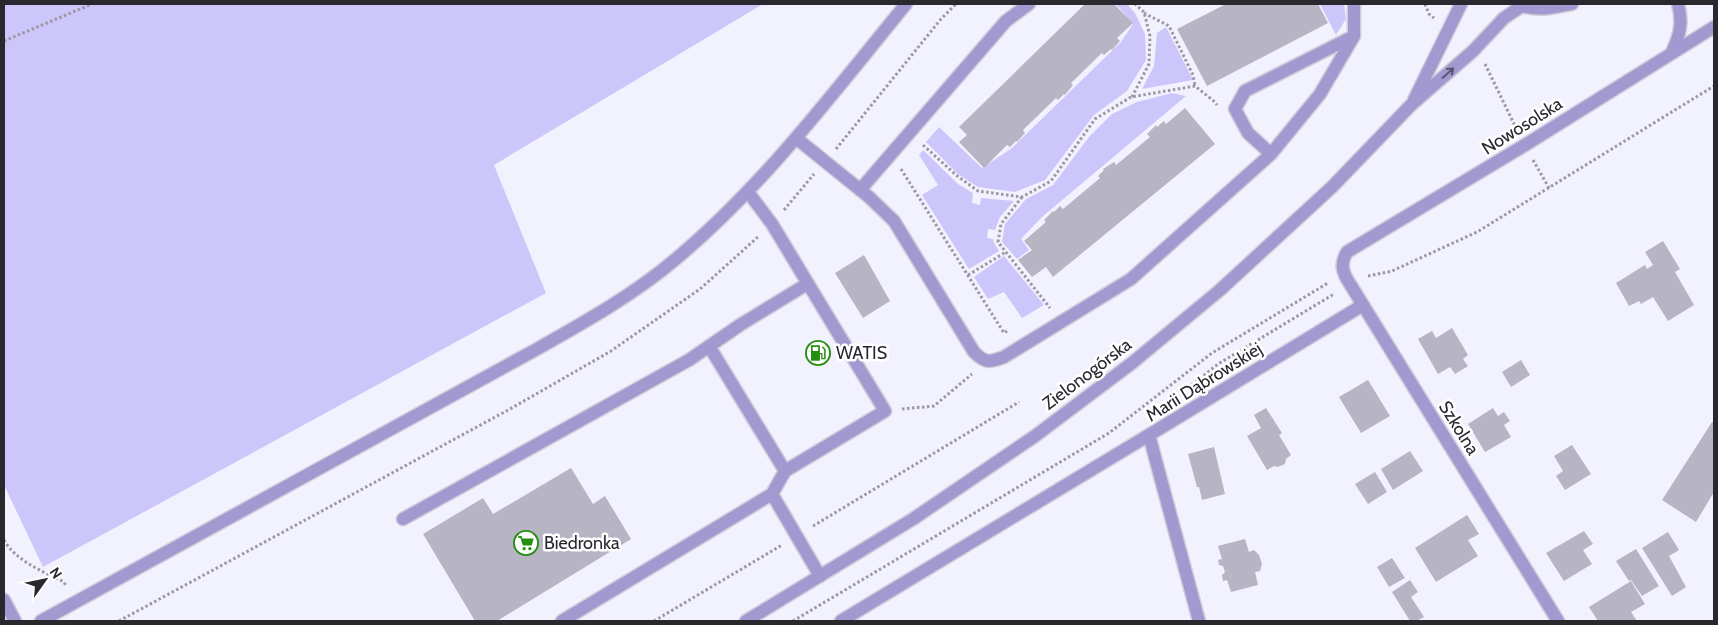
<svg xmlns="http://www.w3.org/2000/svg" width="1718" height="625" viewBox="0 0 1718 625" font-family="Cabin,sans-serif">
  <rect width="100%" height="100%" fill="#f2f1fe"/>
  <path fill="#cdc6fb" d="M4 4H763L494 165 546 293 43 567 4 485Z
    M1116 4H1127L1135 13 1145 34 1146 60 1127 91 1094 115 1045 180 1015 192 978 187 958 174 926 142 939 127 982 168 1012 148 1121 42 1133 24Z
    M1320 4H1344L1346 19 1336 35Z
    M1166 27 1193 80 1142 89 1154 66 1157 33Z
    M1172 93 1186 96 1042 217 1021 239 1029 250 1017 259 1002 242 1005 224 1026 199 1053 185 1089 137 1112 114 1137 102Z
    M923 150 958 184 973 193 972 203 980 205 981 198 1014 201 1000 217 995 230 988 229 987 238 993 239 994 243 999 251 969 269 922 195 938 185 919 155Z
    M1004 256 1044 305 1022 318 1004 292 988 299 974 277Z"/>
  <path fill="#b7b5c4" d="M1085 4H1114L1133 23 1117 38 1120 41 1112 50 1111 49 1104 55 1102 53 1071 83 1073 85 1065 95 1064 94 1058 100 1056 98 1023 130 1025 133 1017 142 1016 141 1010 147 1007 145 984 168 959 142 967 135 959 127Z
    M1226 4H1318L1328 23 1207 86 1177 29Z
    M1185 108 1215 144 1053 277 1046 267 1032 277 1018 260 1032 250 1024 241 1046 222 1044 220 1053 211 1054 212 1060 206 1063 209 1100 178 1098 176 1104 170 1103 169 1114 162 1116 165 1150 137 1147 134 1156 125 1157 127 1164 121 1166 124Z
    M1663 241 1680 269 1675 272 1694 305 1668 321 1653 297 1641 304 1639 301 1629 306 1616 283 1645 265 1647 269 1653 265 1645 252Z
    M864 255 890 301 863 318 835 273Z
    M1452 328 1468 355 1463 359 1468 366 1455 374 1450 367 1438 374 1418 339 1432 331 1436 338Z
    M1521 360 1530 375 1511 387 1502 372Z
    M1368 380 1390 416 1361 433 1339 397Z
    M1266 408 1282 433 1279 435 1291 455 1286 459 1285 464 1278 467 1274 466 1267 470 1247 436 1261 428 1254 415Z
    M1493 408 1498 416 1504 412 1510 421 1504 425 1511 437 1485 452 1468 424Z
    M1712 422 1714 423V492L1696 522 1662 500Z
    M1572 445 1591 474 1565 490 1556 476 1563 471 1554 456Z
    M1214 447 1225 494 1202 500 1199 487H1197L1188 454Z
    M1410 451 1423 471 1393 490 1381 469Z
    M571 468 593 504 605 496 631 539 497 621H475L423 534 483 498 493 514Z
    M1375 472 1387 492 1368 504 1355 484Z
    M1467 515 1479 534 1468 540 1478 556 1436 582 1415 548Z
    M1584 531 1593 544 1583 550 1592 564 1564 581 1546 553Z
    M1668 532 1679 550 1669 556 1686 587 1672 596 1642 548Z
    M1245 539 1249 552 1254 550 1259 555 1262 564 1260 571 1255 572 1258 585 1231 592 1227 580 1223 581 1222 575 1225 572 1223 566 1219 565 1218 560 1222 559 1218 546Z
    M1636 549 1659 586 1642 596 1631 580 1629 581 1616 561Z
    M1392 558 1405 578 1389 587 1377 567Z
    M1410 580 1418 592 1411 597 1424 617 1416 621H1410L1392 592Z
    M1631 581 1645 604 1631 612 1637 621H1598L1589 607Z"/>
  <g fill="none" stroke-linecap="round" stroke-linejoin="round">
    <defs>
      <path id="service" d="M709 346 785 471
        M772 494 820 576
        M403 519 689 360 740 325 807 284
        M562 621 772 494 785 471 885 411 772 224 748 192
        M841 621 1149 435"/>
      <path id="minor" d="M1672 52C1680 35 1683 22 1678 4
        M796 138 869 197 894 221 974 352C986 364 990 362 1004 357L1131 279 1271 154 1320 94 1354 36V4
        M1271 154 1248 133 1235 109 1245 91 1354 36
        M860 190 1006 21 1029 4
        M4 600 15 621
        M41 621 537 349C585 322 635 294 677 258 765 184 834 92 906 4
        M1199 621 1149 435 1363 305
        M1558 621 1350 284C1342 272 1340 264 1347 252L1525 145 1714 27"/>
      <path id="tertiary" d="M1517 4C1534 12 1553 8 1572 4
        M1414 100 1461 4
        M746 621 913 519 1035 436 1132 363 1220 290 1332 187 1411 105 1473 51 1504 18 1522 6"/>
    </defs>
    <use href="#service" stroke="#cecdd9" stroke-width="15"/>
    <use href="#minor" stroke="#cecdd9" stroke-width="15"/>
    <use href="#tertiary" stroke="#cecdd9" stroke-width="15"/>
    <path stroke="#9a99a3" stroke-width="3" stroke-dasharray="2.5 2.5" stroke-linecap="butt" d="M1425 4 1429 14 1434 18
      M1144 13 1169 26 1193 75 1195 86
      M4 41 92 4
      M1485 64 1516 128
      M1132 97 1149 64 1150 36 1144 12 1135 4
      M923 145 956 175 978 191 1022 197 1051 181 1095 119 1131 97 1195 86 1215 102 1217 105
      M836 149 941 19 956 4
      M1533 160 1549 188
      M901 169 1004 333 1007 331
      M1022 197 1001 224 998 242 1050 308
      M784 210 814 174
      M968 275 1006 252
      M1368 276 1392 271 1477 232 1714 86
      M1192 385 1218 364 1334 294
      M902 409 934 406 972 374
      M813 526 1019 402
      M4 540C16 561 42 571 64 582L66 586
      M119 621 510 409 611 351 700 289 759 236
      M654 621 782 545
      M793 621 1109 433 1212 353 1328 283"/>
    <use href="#service" stroke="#a299d1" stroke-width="12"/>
    <use href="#minor" stroke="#a299d1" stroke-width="12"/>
    <use href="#tertiary" stroke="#a299d1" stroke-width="12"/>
  </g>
  <defs><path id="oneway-shaft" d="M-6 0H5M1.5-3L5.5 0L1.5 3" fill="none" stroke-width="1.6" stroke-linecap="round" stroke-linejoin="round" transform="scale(1.25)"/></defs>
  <use stroke="#59556f" href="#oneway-shaft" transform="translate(1448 73) rotate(-41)"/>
  <defs>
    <symbol id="fuel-ring" viewBox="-11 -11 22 22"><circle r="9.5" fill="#fff" stroke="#268f11" stroke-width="1.5"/><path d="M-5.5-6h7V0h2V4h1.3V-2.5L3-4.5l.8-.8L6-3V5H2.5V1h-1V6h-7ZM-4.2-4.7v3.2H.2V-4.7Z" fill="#268f11"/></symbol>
    <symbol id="supermarket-ring" viewBox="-11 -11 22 22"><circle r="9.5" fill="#fff" stroke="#268f11" stroke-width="1.5"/><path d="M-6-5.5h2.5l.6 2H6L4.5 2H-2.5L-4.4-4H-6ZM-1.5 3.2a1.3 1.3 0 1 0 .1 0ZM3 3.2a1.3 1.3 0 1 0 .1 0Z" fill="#268f11"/></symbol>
  </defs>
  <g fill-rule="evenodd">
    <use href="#fuel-ring" x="804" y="339" width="28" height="28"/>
    <use href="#supermarket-ring" x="512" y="529" width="28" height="28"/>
  </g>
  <g text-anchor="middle" stroke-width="5" stroke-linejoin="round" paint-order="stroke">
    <g font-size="18" fill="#29282e" stroke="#fff">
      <text transform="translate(1522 126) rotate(-32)" y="6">Nowosolska</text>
      <text transform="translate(1087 374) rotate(-37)" y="6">Zielonogórska</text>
      <text transform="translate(1204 382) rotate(-32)" y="6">Marii Dąbrowskiej</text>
      <text transform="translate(1459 428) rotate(58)" y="6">Szkolna</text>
    </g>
    <g font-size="18" fill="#29282e" stroke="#fff" text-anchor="start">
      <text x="836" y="359">WATIS</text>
      <text x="544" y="549">Biedronka</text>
    </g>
  </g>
  <rect width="1718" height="625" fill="none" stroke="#29282e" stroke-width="10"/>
  <g transform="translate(45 580) rotate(57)" stroke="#ffffff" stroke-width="4" paint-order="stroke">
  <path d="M0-4L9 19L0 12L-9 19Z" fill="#29282e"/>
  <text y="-8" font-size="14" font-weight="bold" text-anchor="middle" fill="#29282e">N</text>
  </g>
</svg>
